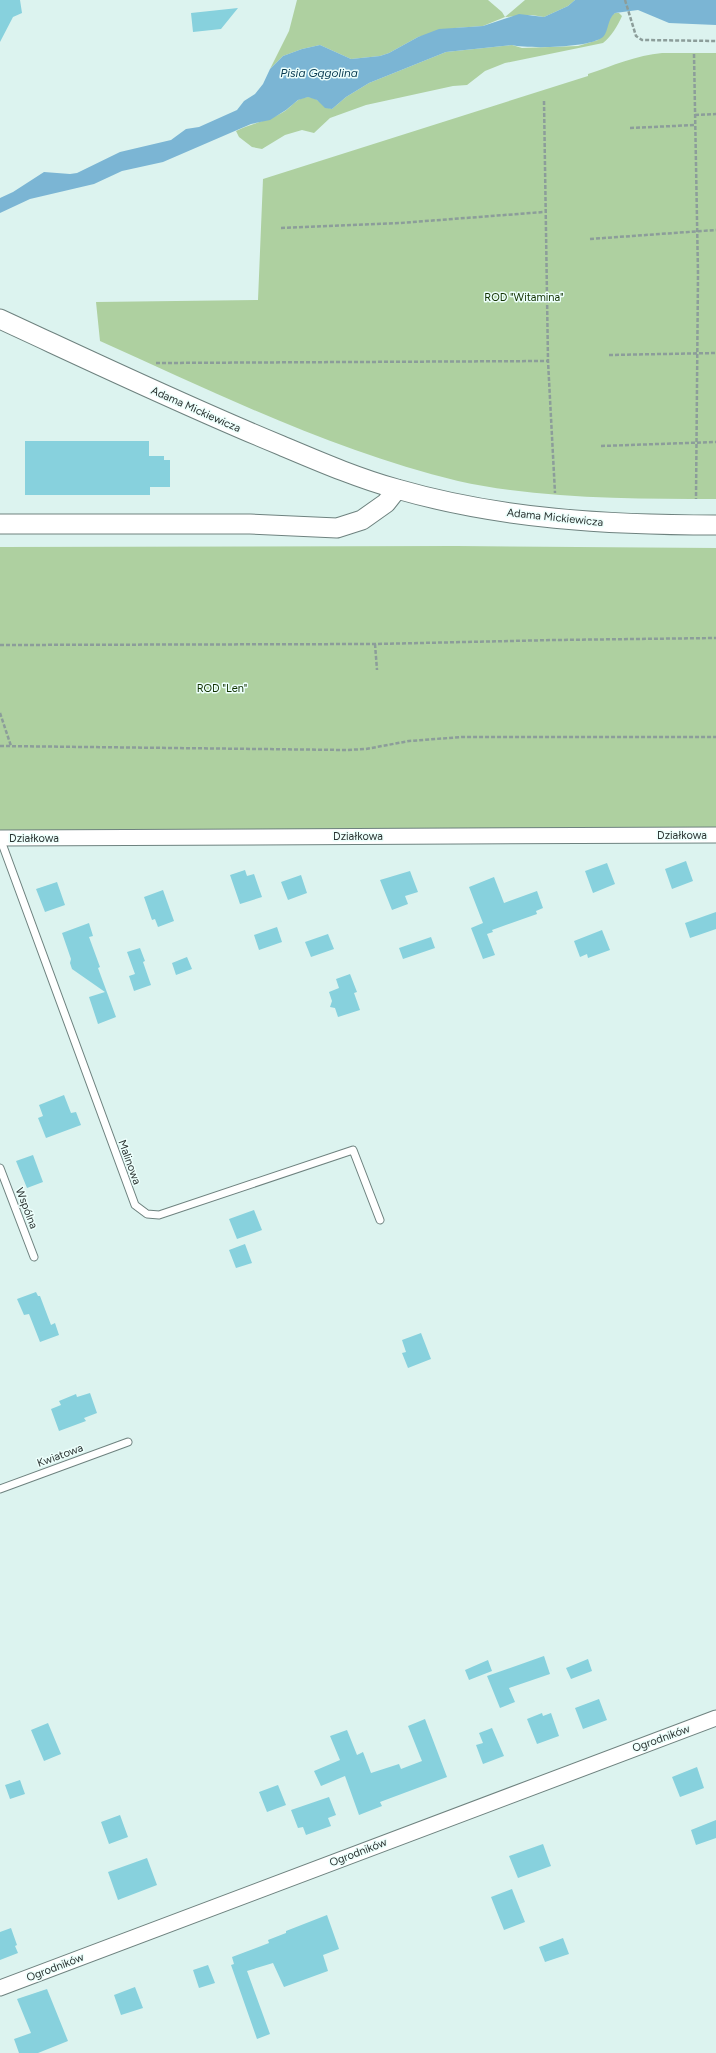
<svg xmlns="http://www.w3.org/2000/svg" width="716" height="2053" viewBox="0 0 716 2053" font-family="Figtree,sans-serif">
  <rect width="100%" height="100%" fill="#dcf3ef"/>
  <path fill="#aed0a0" d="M297 0H488L502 12 505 17 525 0H575L568 6 544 17 532 15 505 17 483 26 455 28 418 37 389 53 380 56 351 59 320 45 302 49 283 56 270 69 289 31Z
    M615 13H619L622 16C618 25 611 37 603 43L505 63 485 71 467 85 453 86 366 105 330 118 314 133 302 130 285 135 262 149 252 147 239 137 236 131C252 123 269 121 285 111 292 106 298 97 308 97 318 97 323 107 332 109L346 97 369 83 446 52 512 45 522 48 578 46 598 40 612 15Z
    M662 53H716V499C633 499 539 499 458 481 333 451 216 393 100 341L96 302 258 300 263 179 588 76V74C612 66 637 55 662 53Z
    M456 546 716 548V827L0 832V547Z"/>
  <path fill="#7bb5d4" d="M575 0H716V25L669 23 638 10 615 13C607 19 609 31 603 37 590 48 528 49 512 45L446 52 369 83 346 97 332 109 325 108 317 100 308 97 298 100 286 110 270 120 251 124 163 162 122 171 94 184 30 199 0 213V198L13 192 44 172 70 174 77 173 120 152 171 140 186 129 199 127 237 110 244 101 255 94 263 84 270 69 283 56 302 49 320 45 351 59 380 56 389 53 418 37 439 29 483 26 519 14 544 17 568 6Z"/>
  <path fill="#87d1dd" d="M0 0H20L22 13 13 17 0 42Z
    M238 8 221 29 193 32 191 13Z
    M25 441H149V456H164V460H170V487H150V495H25Z
    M686 861 693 881 672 889 665 869Z
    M607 863 615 884 593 893 585 871Z
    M245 870 247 876 254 874 262 897 240 904 230 875Z
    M410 871 418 892 405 896 408 904 392 910 380 880Z
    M301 875 307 893 288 900 281 882Z
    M494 877 504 903 537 891 543 908 536 911 537 914 492 930 493 932 487 934 495 955 483 959 471 928 483 923 469 887Z
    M57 882 65 905 45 912 36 889Z
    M163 890 174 921 158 927 155 919 152 920 144 897Z
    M716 912V929L690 938 685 923Z
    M89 923 93 936 89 937 100 967 98 968 116 1017 98 1024 89 997 105 992 72 969 70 963 71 959 62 933Z
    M277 927 282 942 259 950 254 935Z
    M602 930 610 950 588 958 587 954 580 957 574 941Z
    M328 934 334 949 311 957 305 942Z
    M431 937 435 948 403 959 399 948Z
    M140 948 145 961 143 962 151 985 134 991 129 976 135 974 127 952Z
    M187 957 192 969 176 975 172 963Z
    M350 974 357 992 354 993 360 1010 338 1017 335 1008 330 1007 332 1001 329 992 339 988 336 979Z
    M64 1095 71 1113 76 1112 81 1125 46 1138 38 1118 43 1116 39 1105Z
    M33 1155 43 1182 27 1188 16 1161Z
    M254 1210 262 1230 237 1239 229 1219Z
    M245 1244 252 1263 236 1268 229 1250Z
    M36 1292 38 1296H40L51 1325 55 1323 59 1335 40 1342 29 1314 24 1315 17 1299Z
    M421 1333 431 1359 408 1368 402 1353 406 1352 402 1340Z
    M90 1393 97 1413 84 1418 86 1421 59 1431 51 1409 61 1405 59 1401 76 1394 77 1397Z
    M544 1656 550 1674 509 1688 515 1702 500 1708 487 1676Z
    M588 1659 592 1671 571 1679 566 1668Z
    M488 1660 492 1671 469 1680 465 1670Z
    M599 1699 607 1720 583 1729 575 1708Z
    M542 1713 543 1716 551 1713 559 1736 537 1744 527 1719Z
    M425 1719 447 1777 380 1802 382 1806 359 1815 345 1776 321 1786 314 1771 340 1760 330 1736 347 1730 357 1755 363 1752 371 1773 399 1764 401 1769 422 1761 408 1726Z
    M48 1723 61 1754 44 1761 31 1730Z
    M492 1728 504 1756 483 1764 476 1745 483 1743 479 1733Z
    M697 1767 704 1788 680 1797 672 1777Z
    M20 1780 25 1794 10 1799 5 1785Z
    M278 1785 286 1805 267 1812 259 1792Z
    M329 1797 336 1815 328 1818 331 1826 306 1835 303 1827 298 1828 291 1810Z
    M120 1815 128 1837 109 1844 101 1822Z
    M716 1820V1838L696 1845 691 1830Z
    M543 1844 551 1866 518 1878 509 1856Z
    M147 1858 157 1885 118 1900 108 1872Z
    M512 1889 525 1922 504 1930 491 1897Z
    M327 1915 339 1949 323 1955 328 1971 284 1987 273 1963 247 1971 270 2034 257 2039 231 1965 234 1964 232 1957 269 1943 268 1940 286 1933V1931Z
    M11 1928 17 1945 15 1946 18 1953 0 1960V1932Z
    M563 1938 569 1954 545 1962 539 1947Z
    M208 1965 215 1983 199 1988 193 1970Z
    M135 1987 143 2008 121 2015 114 1995Z
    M47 1989 68 2041 38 2053H19L14 2039 31 2033 17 1999Z"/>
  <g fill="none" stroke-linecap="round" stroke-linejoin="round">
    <defs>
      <path id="service" d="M0 838 135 1205 147 1214 159 1215 353 1150 380 1220
        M0 1168 34 1257
        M0 1489 128 1442"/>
      <path id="minor" d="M0 838 716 835
        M0 1988 716 1718"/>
      <path id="tertiary" d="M0 319C93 362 185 406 280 445 318 461 357 478 397 489 501 519 608 525 716 525
        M0 524H250L337 528 362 520 386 503 397 489"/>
    </defs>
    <use href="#service" stroke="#6e827f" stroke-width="9"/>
    <use href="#minor" stroke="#6e827f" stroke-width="17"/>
    <use href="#tertiary" stroke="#6e827f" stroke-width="21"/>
    <path stroke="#8c9d9a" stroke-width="2.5" stroke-dasharray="4 2" stroke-linecap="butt" d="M625 0 636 36 642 40 716 41
      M694 54 698 274 696 499
      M544 101 548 361 555 493
      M695 115 716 114
      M630 128 695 125
      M281 228 400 223 544 212
      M590 239 716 230
      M609 355 716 353
      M156 363 548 361
      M601 446 716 442
      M375 644 377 670
      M0 645 375 644 555 640 716 638
      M0 713 11 746
      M0 746 346 750 366 749 409 741 462 737H716"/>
    <use href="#service" stroke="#fff" stroke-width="7"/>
    <use href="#minor" stroke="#fff" stroke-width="15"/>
    <use href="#tertiary" stroke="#fff" stroke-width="19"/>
  </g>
  <g text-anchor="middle" stroke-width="3" stroke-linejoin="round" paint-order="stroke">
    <g font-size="11" fill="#123201" stroke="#edfffc">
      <text x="524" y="301">ROD "Witamina"</text>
      <text x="222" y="692">ROD "Len"</text>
    </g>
    <g font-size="11" fill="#2a3331" stroke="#edfffc">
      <text transform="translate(196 409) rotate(24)" y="4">Adama Mickiewicza</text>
      <text transform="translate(555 517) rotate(6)" y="4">Adama Mickiewicza</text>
      <text x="682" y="839">Działkowa</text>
      <text x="358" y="840">Działkowa</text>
      <text x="34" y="842">Działkowa</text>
      <text transform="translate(130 1162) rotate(70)" y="4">Malinowa</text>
      <text transform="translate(27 1208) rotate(69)" y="4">Wspólna</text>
      <text transform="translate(60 1455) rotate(-20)" y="4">Kwiatowa</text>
      <text transform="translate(661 1738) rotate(-20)" y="4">Ogrodników</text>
      <text transform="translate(358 1852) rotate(-21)" y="4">Ogrodników</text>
      <text transform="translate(55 1967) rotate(-21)" y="4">Ogrodników</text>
    </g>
    <g font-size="12" font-style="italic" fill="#083b51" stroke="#edfffc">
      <text x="319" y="77">Pisia Gągolina</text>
    </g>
  </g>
</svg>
